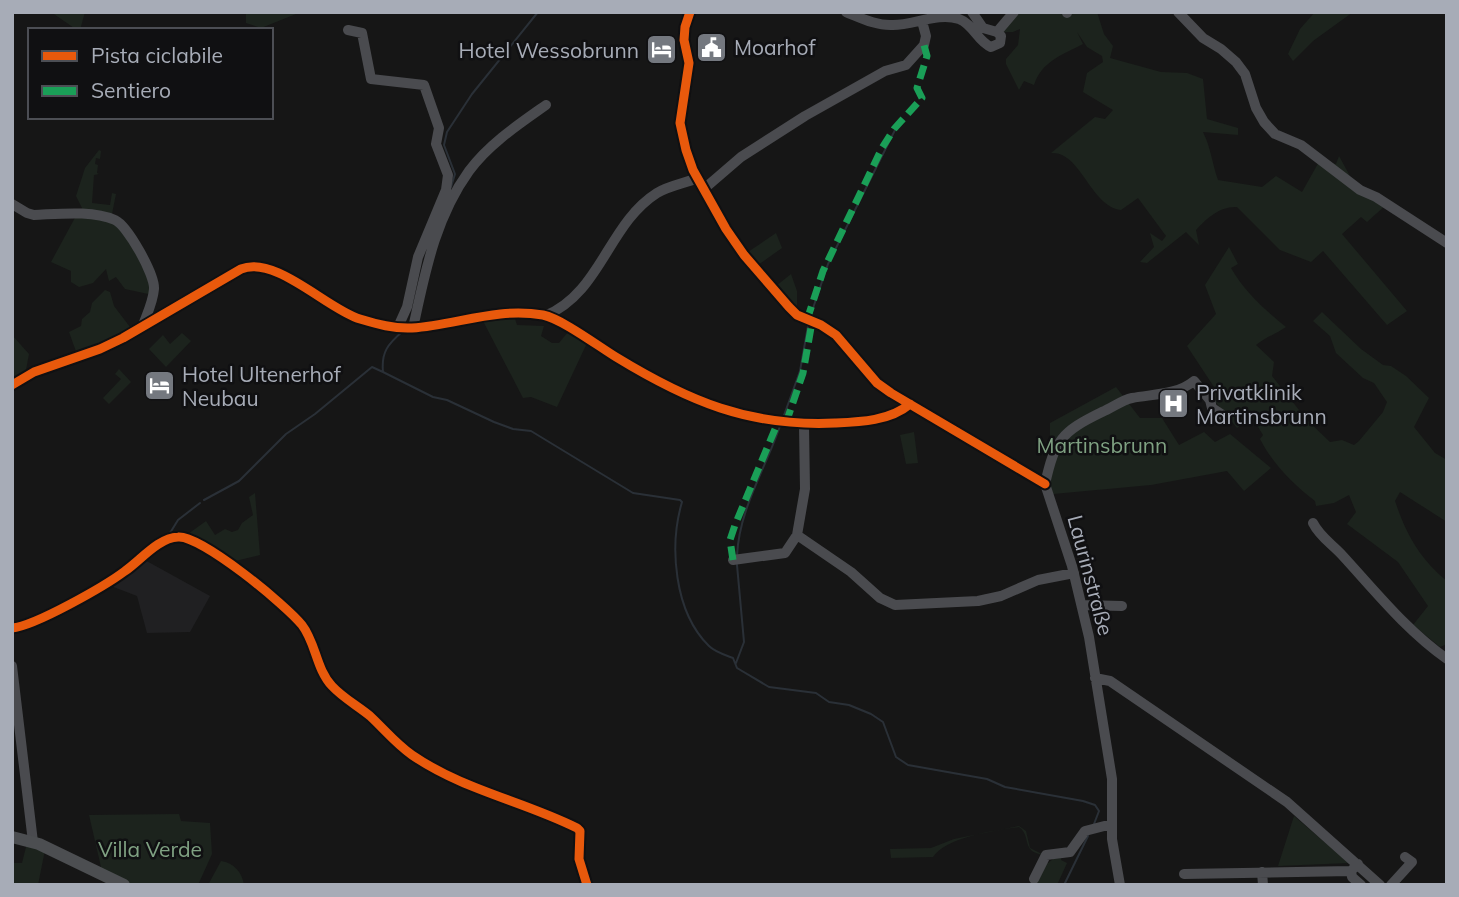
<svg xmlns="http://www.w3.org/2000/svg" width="1459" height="897" viewBox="0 0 1459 897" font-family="Mulish,sans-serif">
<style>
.built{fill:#202022}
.green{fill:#1c231d}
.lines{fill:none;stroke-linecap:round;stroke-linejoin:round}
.stream{stroke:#2a3037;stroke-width:2}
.minor{stroke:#4a4b4f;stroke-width:10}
.major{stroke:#4c4e51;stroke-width:12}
.quiet{stroke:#1a9f57;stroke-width:7;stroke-dasharray:14 7;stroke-linecap:butt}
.cycleway-casing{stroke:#101012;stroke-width:13}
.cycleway{stroke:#e8590c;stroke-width:9}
.labels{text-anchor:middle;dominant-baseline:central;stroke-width:5;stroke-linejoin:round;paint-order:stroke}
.poi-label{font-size:21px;fill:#a7acb7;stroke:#101012;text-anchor:start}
.park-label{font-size:21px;fill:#7fa182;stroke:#101012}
.street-label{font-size:21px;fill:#a7acb7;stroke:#101012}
</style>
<rect width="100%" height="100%" fill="#161616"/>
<!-- built -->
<path class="built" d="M143,559L210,596L190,632L147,633L137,596L111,586Z"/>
<!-- green -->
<path class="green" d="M51,12H85L80,30H77Z
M246,12H301L261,28L246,23Z
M1017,12H1097L1104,34L1113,46L1110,58L1161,72L1187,73L1203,79L1207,119L1238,128V135L1203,132C1211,148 1212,163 1218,180L1262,187L1276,176L1302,192L1320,160L1336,164L1339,156L1351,178L1387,204L1367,222L1361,217L1342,234L1407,311L1387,325L1323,251L1311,262L1280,250L1237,207C1220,206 1207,218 1196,230L1199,245L1186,232L1147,263L1140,262L1154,247L1150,233L1162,241L1166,236L1138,198L1121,210C1090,206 1081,151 1051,153L1095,117L1105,119L1113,110L1083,92L1087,73L1103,62L1102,56L1087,47L1077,32L1083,44C1062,55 1042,61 1034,85L1024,81L1019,90L1006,64V59L1018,45L1020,29L1013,32H1001Z
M1315,12H1353L1313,41L1293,61L1288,54L1300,29Z
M99,150L101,151L100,159L96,158L95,164L98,165L97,173L99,174L94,175L92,203L110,205L112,193L116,194L112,214L84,212L76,196L85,168Z
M77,214L113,219L136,246L153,295L125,289L116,277L109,281L106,269L93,283L79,287L71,282V271L51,262Z
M776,233L782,248L758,265L748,252Z
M1229,247L1238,264L1231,268C1244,291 1266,311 1286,327C1276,334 1266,337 1256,345L1274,362L1272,376L1307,420L1330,442L1342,440L1354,445L1359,441L1383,412L1387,402L1374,383L1363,378L1336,353L1330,336L1313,321L1322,312L1361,349L1383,365L1391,366L1406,376L1429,398L1414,427L1435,453L1447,460V522L1400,492L1395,501C1406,534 1420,559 1447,581V644L1440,647L1413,625L1428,606L1398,562L1347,524L1356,512L1349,495L1334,503L1316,506L1315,501C1293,484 1273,464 1260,439L1263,435L1252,417L1237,428L1208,393L1214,387L1187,346L1216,314L1205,285Z
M791,274L797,291V312L776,286Z
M105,290L110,292L114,306L133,331L78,357L69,332L81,326L82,319L90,312L92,303Z
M514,316L517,325L544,326L541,336L552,343H559L568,332L587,343L557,407L531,397L523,398L482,319Z
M182,333L191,341L166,367L149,349L163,335L170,344Z
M12,335L29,354L26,370L29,375L12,385Z
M119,369L131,382L109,404L103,398L121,379L115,374Z
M1116,387L1140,418H1162L1179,445L1204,432L1215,442L1230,434L1271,468L1244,491L1227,471L1151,485L1053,494L1050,487V423Z
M914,432L918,463L906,464L900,435Z
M255,493L260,555L231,562L188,534L206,521L215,535L225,529L232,532L238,530L242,523L253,515L249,497Z
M179,814L181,821L210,823L212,854L198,885H131L100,872L101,867L89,815Z
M1294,816L1349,863L1278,866Z
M1019,826L1026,831L1030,848L1044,855C1020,852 1032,836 1019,827C995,830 946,837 933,857L891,858L890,849L931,848L954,839Z
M27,843L45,850L38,885H12V863H22Z
M1061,858V860L1067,863L1057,885H1033L1044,862L1048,863L1053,859Z
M221,861C234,863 242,872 244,885H208Z"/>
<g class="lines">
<!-- stream -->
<path class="stream" d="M451,187L455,174L444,145L447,132L472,94L538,12
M810,317L828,264L895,130
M403,331C388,344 381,352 383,372L433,397L447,400L494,422L513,429L531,431L633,493L680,500L682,502C669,546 674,612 709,646C715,652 725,655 733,658L737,668L769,687L816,693L829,702L849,705L871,714L883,722L896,757L908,765L987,779L1005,787L1083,801L1095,805L1099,811L1094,824
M783,418L800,371L808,326
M204,500L239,481L286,434L315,414L372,367L383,372
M170,533L178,520L200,503
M737,556C739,509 765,470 780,426
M736,663L744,642L737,565
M1064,885L1088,836"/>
<!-- minor -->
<path class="minor" d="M690,12L685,27L684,40L689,63L680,123L686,150L693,170L726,229L744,255L789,307L797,315L821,325L836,335L877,383L891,393L1045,484
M846,12C861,18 877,26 893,25C914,25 938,12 959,19C973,24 978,42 991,47L1000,43L1001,36L997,32
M972,12L983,28L997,32
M1067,12V13
M1178,12L1203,38L1221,49L1236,62L1245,74L1256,108L1264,122L1275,134L1301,145L1360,190L1376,197L1447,243
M348,30L362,33L371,79L424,85L439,128L436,144L448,175L446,190L418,257L407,307L398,327
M997,32L1014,12
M705,188L741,157L805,116L885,71L906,65L924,45L926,36L922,21
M12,204L27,213L34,215C59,214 92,210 115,220C128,226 155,275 154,289C153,302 147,314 143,325
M545,316C601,293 608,224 657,193C668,186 685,183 698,178
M413,328C425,273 435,218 469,171C489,144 519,124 546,105
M12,385L34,372L100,349L123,338L241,269C276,255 327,309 360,319C377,324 394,329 412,328C457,325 496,307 543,315C562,319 598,346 616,357C688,401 749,427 835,423C860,422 890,421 910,404
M1045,484L1072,566L1089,637L1112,779V839L1120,885
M1045,484C1055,440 1061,432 1102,412C1112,408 1122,400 1132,398C1153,394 1177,395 1194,381L1210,400L1212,408L1227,418
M1313,523C1320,537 1332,544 1342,555C1376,592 1406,630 1447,659
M797,535L805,489L804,425
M733,560L785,553L797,535L851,572L880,598L895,605L978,601L1001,596L1038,580L1074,573
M1082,605L1122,606
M12,628C35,626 105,586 125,571C141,560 158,538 178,537C201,535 286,605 302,625C316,643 316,669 332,686C343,698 358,706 370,716C384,729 396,744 412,755C463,790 523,801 577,828L580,831L579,859L587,885
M12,666L33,842
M1095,678L1110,681L1287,802L1380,885
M1351,871L1352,877L1361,885
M1262,872L1263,885
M1184,874L1351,871L1358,864
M1034,879L1046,855L1070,852L1085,831L1112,824
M1391,885L1412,862L1405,857"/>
<!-- major -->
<path class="major" d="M12,837L39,844L124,885"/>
<!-- quiet -->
<path class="quiet" d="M807,320L823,271L882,148L894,129L922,98L917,88L927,56L924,45
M786,423L803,373L812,322
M733,560L730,540L735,525L778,422"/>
<defs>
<path id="cycleway" d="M690,12L685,27L684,40L689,63L680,123L686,150L693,170L726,229L744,255L789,307L797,315L821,325L836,335L877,383L891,393L1045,484
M12,385L34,372L100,349L123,338L241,269C276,255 327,309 360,319C377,324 394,329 412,328C457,325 496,307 543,315C562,319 598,346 616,357C688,401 749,427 835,423C860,422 890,421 910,404
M12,628C35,626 105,586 125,571C141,560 158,538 178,537C201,535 286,605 302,625C316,643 316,669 332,686C343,698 358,706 370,716C384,729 396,744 412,755C463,790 523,801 577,828L580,831L579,859L587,885"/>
</defs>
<!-- cycleway casing -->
<use href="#cycleway" class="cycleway-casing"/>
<!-- cycleway -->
<use href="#cycleway" class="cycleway"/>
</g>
<!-- icons -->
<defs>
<symbol id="civic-square" viewBox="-11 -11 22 22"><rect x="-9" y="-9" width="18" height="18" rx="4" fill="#74787f" stroke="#101012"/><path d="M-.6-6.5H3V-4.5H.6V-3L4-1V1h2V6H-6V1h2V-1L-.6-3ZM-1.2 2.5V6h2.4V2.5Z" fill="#fff"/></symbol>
<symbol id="hotel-square" viewBox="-11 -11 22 22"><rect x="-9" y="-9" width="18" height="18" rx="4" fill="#74787f" stroke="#101012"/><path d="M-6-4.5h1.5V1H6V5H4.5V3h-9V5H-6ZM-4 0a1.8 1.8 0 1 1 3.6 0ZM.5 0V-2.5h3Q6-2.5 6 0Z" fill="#fff"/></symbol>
<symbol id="hospital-square" viewBox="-11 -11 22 22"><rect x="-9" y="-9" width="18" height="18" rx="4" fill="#74787f" stroke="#101012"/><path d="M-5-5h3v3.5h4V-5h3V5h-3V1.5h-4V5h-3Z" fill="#fff"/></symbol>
</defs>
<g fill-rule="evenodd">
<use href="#civic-square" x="694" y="30" width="35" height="35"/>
<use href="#hotel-square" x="644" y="32" width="35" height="35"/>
<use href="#hotel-square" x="142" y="368" width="35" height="35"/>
<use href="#hospital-square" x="1156" y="386" width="35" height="35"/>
</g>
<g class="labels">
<!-- poi labels -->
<g class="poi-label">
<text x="734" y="47">Moarhof</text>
<text x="639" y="50" text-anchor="end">Hotel Wessobrunn</text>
<text x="182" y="374">Hotel Ultenerhof<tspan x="182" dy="24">Neubau</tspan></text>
<text x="1196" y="392">Privatklinik<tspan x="1196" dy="24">Martinsbrunn</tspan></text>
</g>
<!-- park labels -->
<g class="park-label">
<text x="1102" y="445">Martinsbrunn</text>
<text x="150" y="849">Villa Verde</text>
</g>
<!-- street labels -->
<g class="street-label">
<text transform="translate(1091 575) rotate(75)">Laurinstraße</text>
</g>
</g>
<!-- border -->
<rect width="1459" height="897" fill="none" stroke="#a7acb7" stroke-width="28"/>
<!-- legend -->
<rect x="28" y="28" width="245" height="91" fill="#101012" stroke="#4c4e54" stroke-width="2"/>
<rect x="42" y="51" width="35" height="10" fill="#e8590c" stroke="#4c4e54" stroke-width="2"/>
<text x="91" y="63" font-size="21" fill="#a7acb7">Pista ciclabile</text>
<rect x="42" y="86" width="35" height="10" fill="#1a9f57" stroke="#4c4e54" stroke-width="2"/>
<text x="91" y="98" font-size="21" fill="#a7acb7">Sentiero</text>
</svg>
